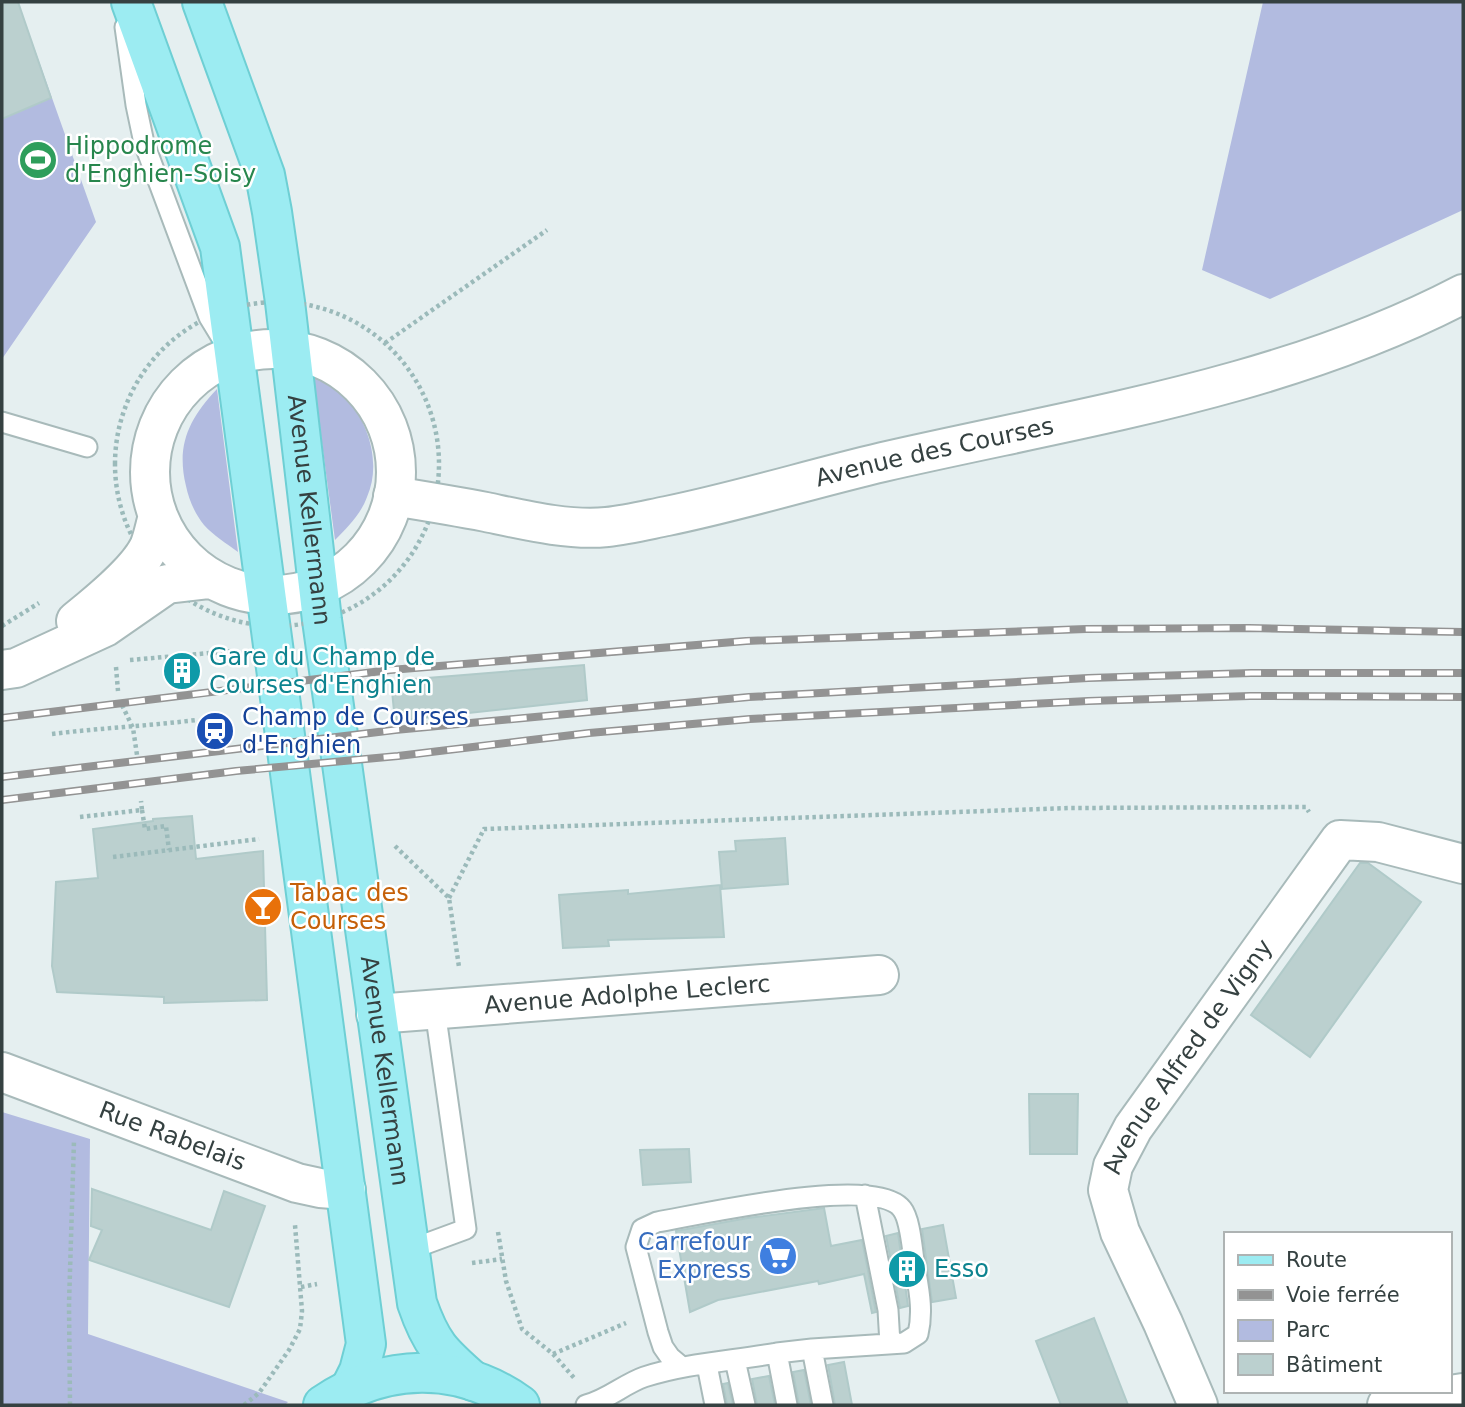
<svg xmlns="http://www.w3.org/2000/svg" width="1465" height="1407" viewBox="0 0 1465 1407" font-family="'DejaVu Sans',sans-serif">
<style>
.green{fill:#b2bbe0}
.building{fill:#bbd0cf;stroke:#b0cac9;stroke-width:2}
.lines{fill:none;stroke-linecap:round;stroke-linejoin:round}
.service-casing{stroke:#a8baba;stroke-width:23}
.minor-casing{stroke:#a8baba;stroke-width:42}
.tertiary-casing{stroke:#a8baba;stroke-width:42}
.primary-casing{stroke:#6ecfd4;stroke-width:42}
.path{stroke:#9bbaba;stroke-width:4.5;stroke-dasharray:3.5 3.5;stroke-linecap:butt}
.service{stroke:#fff;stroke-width:19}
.minor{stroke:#fff;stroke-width:38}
.tertiary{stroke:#fff;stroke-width:38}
.primary{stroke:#9cecf2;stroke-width:38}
.rail-casing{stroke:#939393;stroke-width:8}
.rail{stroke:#fff;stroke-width:5;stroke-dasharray:16;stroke-linecap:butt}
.labels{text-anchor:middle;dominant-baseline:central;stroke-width:5;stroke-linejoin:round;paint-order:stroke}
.leisure-label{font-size:24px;fill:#27864d;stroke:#fff;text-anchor:start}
.street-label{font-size:24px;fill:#354141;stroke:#fff}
.culture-label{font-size:24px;fill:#0d838f;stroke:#fff;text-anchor:start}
.transit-label{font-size:24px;fill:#164399;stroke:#fff;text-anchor:start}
.food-label{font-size:24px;fill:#c56008;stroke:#fff;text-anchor:start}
.shop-label{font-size:24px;fill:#366cbe;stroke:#fff;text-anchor:end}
</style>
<rect width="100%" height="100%" fill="#e5eff0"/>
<!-- green -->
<path class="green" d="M2,2H18L96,222L2,359Z
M1263,2H1463V210L1270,299L1202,270Z
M313,376C325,383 339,389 348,400C370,426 381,465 367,497C361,514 347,528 335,540Z
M217,389L238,552C226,543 214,536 204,525C195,514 189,500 186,486C176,445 189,419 217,389Z
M2,1112L90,1139L88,1334L288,1402L285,1405H2Z"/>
<!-- building -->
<path class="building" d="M2,2H18L51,98L2,119Z
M584,665L587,700L395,721L391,681Z
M192,816L196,859L263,851L267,1000L164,1003V997L57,992L52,966L56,882L98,878L93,829L153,821V819Z
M785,838L788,884L722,889L719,852L736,851L735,841Z
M1360,863H1368L1421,902L1310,1057L1251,1015Z
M720,885L724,937L608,940L609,946L563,948L559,895L628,890V894Z
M1029,1094H1078L1077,1154H1030Z
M689,1149L691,1182L643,1185L640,1150Z
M92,1189L211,1230L224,1191L265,1206L229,1307L89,1260L102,1230L91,1226Z
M824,1208L831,1246L862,1240L876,1312L872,1313L864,1274L819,1284L818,1281L718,1300L690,1312L676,1231L748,1218Z
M943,1225L956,1298L932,1302L922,1229Z
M898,1233L908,1306L900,1308L886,1236Z
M1094,1318L1128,1405H1061L1036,1341Z
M844,1362L852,1405H835L828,1365Z
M804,1370L811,1405H799L793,1372Z
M769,1376L775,1405H757L752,1379Z
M728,1383L733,1405H727L723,1384Z"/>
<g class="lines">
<defs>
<path id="service" d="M125,27L136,105L144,143L209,317L223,340
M2,422L87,447
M865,1195L888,1310L890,1344
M409,1250L466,1229L435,1010
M777,1353L812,1349L823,1405
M735,1360L745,1405
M707,1365L715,1405
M682,1367L670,1357L663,1347L658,1332L636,1247L642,1229L657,1222C699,1215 876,1174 902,1209C910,1219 912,1247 914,1260C918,1286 924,1309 918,1334L904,1343L812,1349
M586,1405C607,1400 624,1384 644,1377C687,1363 733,1361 777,1353L787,1405"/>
<g id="minor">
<path id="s1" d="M393,496C424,501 455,506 486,512C524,520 569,531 607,527C627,525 647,520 667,516C740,501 811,479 883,462C1079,417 1283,388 1463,294"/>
<path id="s2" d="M376,1014L879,975"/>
<path id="s3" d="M2,1072L297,1183L320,1188L346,1190"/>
<path id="s4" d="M1198,1405L1163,1323L1120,1232L1108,1190L1113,1166L1133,1128L1340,840L1378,842L1463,864"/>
<path d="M1387,1405L1463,1393"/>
</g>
<path id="tertiary" d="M150 472a123 123 0 1 1 246 0a123 123 0 1 1-246 0Z
M76,621C97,604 137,572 149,547C153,538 155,526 158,516
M2,670L16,668L105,627L167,584L210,579"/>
<g id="primary">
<path d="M131,2L220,247L366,1344L359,1371L350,1389"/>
<path id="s5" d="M202,2L265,175L272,212L285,302L322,620L417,1303C431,1344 441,1353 473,1381"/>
<path d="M323,1405C384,1363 459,1361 520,1405"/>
</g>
</defs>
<!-- service casing -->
<use href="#service" class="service-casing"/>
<!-- minor casing -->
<use href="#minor" class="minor-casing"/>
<!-- tertiary casing -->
<use href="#tertiary" class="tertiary-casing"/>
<!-- primary casing -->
<use href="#primary" class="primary-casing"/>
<!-- path -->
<path class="path" d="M115 464a162 162 0 1 1 324 0a162 162 0 1 1-324 0Z
M385,343L547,230
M2,626L39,603
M130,660L233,651
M116,667L118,691
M122,705L133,728L137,755
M52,734C100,728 148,726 196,720
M142,810L145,829L166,826L169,850
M80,817L142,810L141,801
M395,846L449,898L459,967
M113,857L259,839
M449,898L484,829L1070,808L1306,807L1309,812
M498,1232L506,1281L522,1329L553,1354L575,1379
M472,1263L502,1259
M301,1287L317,1284
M553,1354L626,1323
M70,1405L69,1304L74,1140
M244,1405L259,1393L289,1350L300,1329L302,1311L295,1225"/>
<!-- service -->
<use href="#service" class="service"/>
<!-- minor -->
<use href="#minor" class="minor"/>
<!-- tertiary -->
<use href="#tertiary" class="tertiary"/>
<!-- primary -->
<use href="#primary" class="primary"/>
<defs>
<path id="rail" d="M2,718L390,670L746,641L1086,629L1249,628L1463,632
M2,777L395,730L749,697L1088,678L1251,673H1463
M2,800L236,771L398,756L589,733L750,719L1088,701L1250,696L1463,697"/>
</defs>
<!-- rail casing -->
<use href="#rail" class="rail-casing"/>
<!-- rail -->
<use href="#rail" class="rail"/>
</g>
<!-- icons -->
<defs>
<symbol id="stadium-disc" viewBox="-11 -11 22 22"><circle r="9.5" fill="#2e9e5b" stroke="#fff"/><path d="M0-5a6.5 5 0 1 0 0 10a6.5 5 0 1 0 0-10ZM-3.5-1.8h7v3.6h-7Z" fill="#fff"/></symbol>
<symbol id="building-disc" viewBox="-11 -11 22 22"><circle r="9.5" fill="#0f9aa8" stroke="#fff"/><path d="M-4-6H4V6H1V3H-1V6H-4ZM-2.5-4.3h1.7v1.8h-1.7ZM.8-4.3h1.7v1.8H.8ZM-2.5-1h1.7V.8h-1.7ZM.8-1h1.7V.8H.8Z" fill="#fff"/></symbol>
<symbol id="station-disc" viewBox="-11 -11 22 22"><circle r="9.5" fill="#1a4fb4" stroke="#fff"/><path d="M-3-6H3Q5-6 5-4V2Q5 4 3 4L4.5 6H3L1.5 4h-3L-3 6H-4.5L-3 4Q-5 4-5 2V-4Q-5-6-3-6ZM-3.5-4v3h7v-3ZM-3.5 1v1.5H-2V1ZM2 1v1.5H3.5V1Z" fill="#fff"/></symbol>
<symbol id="bar-disc" viewBox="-11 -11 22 22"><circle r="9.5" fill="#e8710a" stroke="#fff"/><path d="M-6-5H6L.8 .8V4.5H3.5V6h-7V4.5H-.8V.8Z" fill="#fff"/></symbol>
<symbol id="supermarket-disc" viewBox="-11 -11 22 22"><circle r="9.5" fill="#3f7fe0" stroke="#fff"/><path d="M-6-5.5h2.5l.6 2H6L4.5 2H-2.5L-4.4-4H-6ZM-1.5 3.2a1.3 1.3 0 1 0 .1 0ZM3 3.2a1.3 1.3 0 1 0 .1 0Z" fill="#fff"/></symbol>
</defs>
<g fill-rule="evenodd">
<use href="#stadium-disc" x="16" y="138" width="44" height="44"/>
<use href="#building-disc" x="160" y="649" width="44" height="44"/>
<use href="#station-disc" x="193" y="709" width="44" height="44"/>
<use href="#bar-disc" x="241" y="885" width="44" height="44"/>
<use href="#supermarket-disc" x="756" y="1234" width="44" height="44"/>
<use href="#building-disc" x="885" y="1247" width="44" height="44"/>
</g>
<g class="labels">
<!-- leisure labels -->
<g class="leisure-label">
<text x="65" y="146">Hippodrome<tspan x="65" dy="28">d'Enghien-Soisy</tspan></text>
</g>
<!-- street labels -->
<g class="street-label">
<text stroke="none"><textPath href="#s1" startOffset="553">Avenue des Courses</textPath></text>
<text stroke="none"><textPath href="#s5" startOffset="522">Avenue Kellermann</textPath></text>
<text stroke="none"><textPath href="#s2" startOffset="252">Avenue Adolphe Leclerc</textPath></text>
<text stroke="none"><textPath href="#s4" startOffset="390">Avenue Alfred de Vigny</textPath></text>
<text stroke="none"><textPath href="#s5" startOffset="1088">Avenue Kellermann</textPath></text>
<text stroke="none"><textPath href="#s3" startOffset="182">Rue Rabelais</textPath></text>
</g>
<!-- culture labels -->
<g class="culture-label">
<text x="209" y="657">Gare du Champ de<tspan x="209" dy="28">Courses d'Enghien</tspan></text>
<text x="934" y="1269">Esso</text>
</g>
<!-- transit labels -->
<g class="transit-label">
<text x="242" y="717">Champ de Courses<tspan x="242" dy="28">d'Enghien</tspan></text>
</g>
<!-- food labels -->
<g class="food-label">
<text x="290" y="893">Tabac des<tspan x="290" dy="28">Courses</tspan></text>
</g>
<!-- shop labels -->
<g class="shop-label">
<text x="751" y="1242">Carrefour<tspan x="751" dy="28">Express</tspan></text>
</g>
</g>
<!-- border -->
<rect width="1465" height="1407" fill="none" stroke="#354141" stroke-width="7"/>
<!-- legend -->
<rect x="1224" y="1232" width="228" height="161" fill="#ffffff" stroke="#aeb3b3" stroke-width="2"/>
<rect x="1238" y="1255" width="35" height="10" fill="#9cecf2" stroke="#aeb3b3" stroke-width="2"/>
<text x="1286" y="1267" font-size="21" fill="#354141">Route</text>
<rect x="1238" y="1290" width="35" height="10" fill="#939393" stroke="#aeb3b3" stroke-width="2"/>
<text x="1286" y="1302" font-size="21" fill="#354141">Voie ferrée</text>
<rect x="1238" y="1320" width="35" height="21" fill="#b2bbe0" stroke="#aeb3b3" stroke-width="2"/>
<text x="1286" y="1337" font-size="21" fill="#354141">Parc</text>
<rect x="1238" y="1354" width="35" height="21" fill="#bbd0cf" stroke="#aeb3b3" stroke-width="2"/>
<text x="1286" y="1372" font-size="21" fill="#354141">Bâtiment</text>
</svg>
